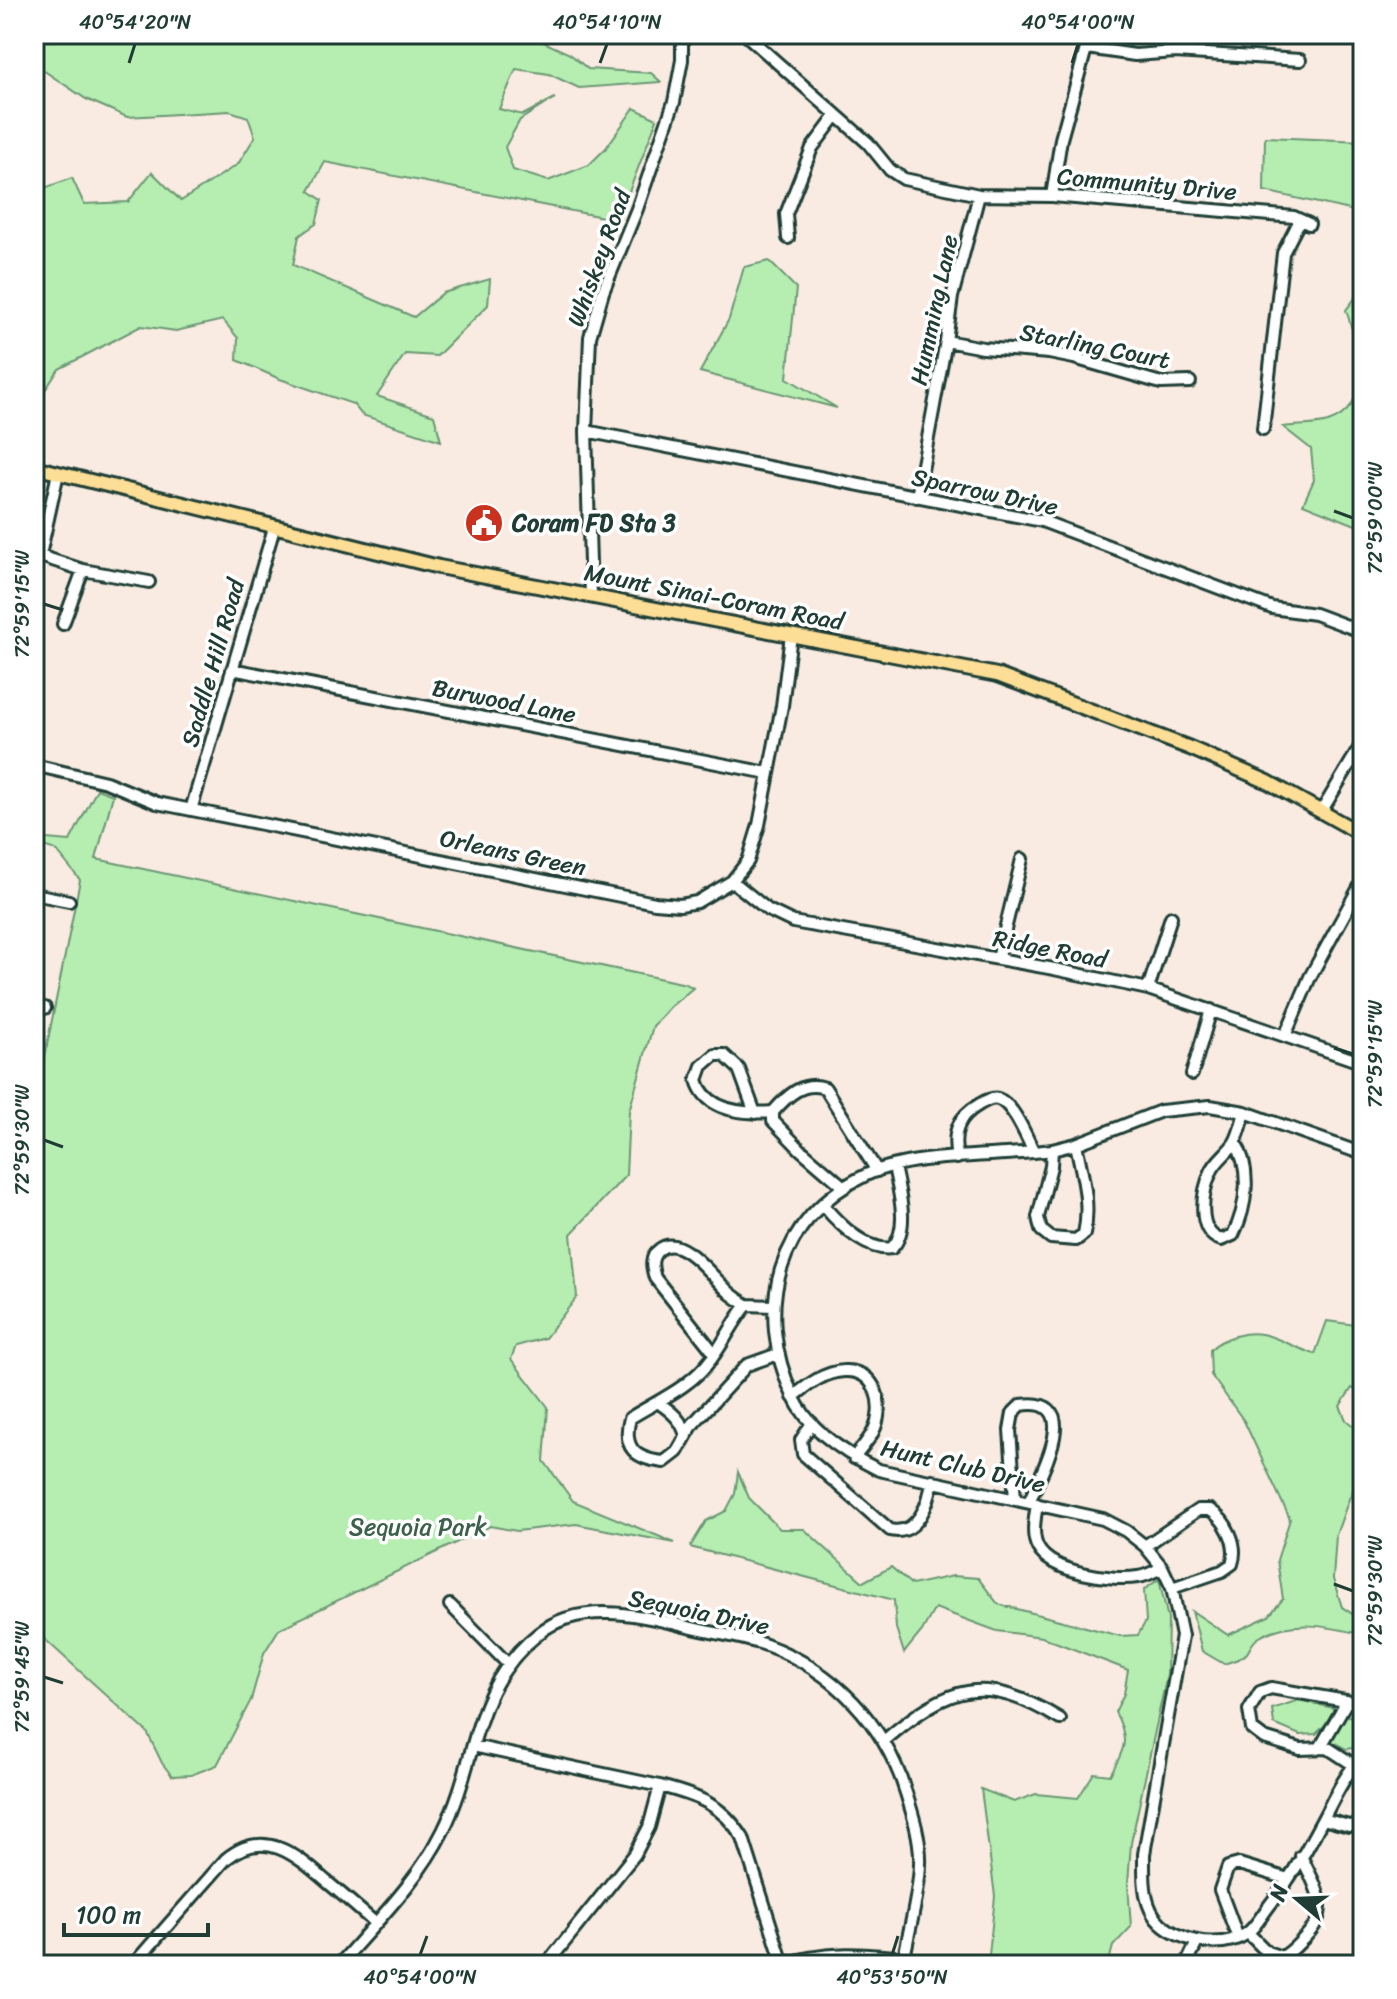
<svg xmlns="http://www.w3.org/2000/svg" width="1397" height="1999" viewBox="0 0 1397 1999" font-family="Sriracha,sans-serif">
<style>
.green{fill:#b6eeb2;stroke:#6a9673;stroke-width:2}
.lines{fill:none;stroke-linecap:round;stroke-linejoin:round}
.minor-casing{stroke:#1f3d34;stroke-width:16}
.major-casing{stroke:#1f3d34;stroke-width:18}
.minor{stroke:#fff;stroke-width:10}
.major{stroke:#fcde96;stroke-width:12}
.ticks{fill:none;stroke:#1f3d34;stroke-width:3}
.labels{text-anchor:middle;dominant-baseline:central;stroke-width:7;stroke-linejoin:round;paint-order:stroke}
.street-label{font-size:24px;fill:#1f3d34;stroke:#fff}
.poi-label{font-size:24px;font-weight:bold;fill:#1f3d34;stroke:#fff;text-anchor:start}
.park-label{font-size:24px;fill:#3d604d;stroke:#fff}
.neatline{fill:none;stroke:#1f3d34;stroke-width:3}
.ticks-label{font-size:20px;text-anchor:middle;fill:#1f3d34}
</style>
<rect width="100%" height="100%" fill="#f9ebe1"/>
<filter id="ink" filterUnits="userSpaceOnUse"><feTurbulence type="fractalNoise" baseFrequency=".0125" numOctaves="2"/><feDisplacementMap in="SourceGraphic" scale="16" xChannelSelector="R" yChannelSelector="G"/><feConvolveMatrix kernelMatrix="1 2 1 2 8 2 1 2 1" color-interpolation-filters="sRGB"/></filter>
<g filter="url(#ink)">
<!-- green -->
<path class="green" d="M58,34H526L570,54L588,69L651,73L661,82L579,88L549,74L516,69L499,109L523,115L555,98L520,120L505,147L513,170L548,181L589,165L606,148L634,108L657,119L618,220L325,162L309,191L322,200L316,224L299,236L293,265L414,317L443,293L490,279L488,305L437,356L405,354L377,396L434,415L441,441L362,415L353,404L280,379L237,360L238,338L223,320L176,331L141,326L59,369L34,407V261L38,260L37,222L34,221V186L42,189L72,178L84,204L128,202L152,172L181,201L238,164L255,137L248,117L230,111L127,117L86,99L34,64V39L52,41Z
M1265,137L1363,141V213L1264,191Z
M769,261L796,288L787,378L837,408L700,372L729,319L744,267Z
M1363,288V528L1303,504L1314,480L1311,449L1283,427C1297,425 1315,426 1328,422C1376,405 1358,346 1346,310Z
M97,789L113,795L96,859L686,984L693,988L670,1007L653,1026L629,1111L626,1175L571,1234L577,1297L545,1338L516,1346L511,1359L548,1407L544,1461L573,1501L675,1543L576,1524L517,1531L490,1526L279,1629L264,1653L251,1700L217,1765L191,1775L172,1776L162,1763L147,1732L38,1633L34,1634V1110L80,880L56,850L34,843V838L70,841Z
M1327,1321L1363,1326V1393L1352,1388L1340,1406L1346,1420L1359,1431L1363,1446V1470L1349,1499L1336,1535L1333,1579L1342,1607L1363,1621V1635C1329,1626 1290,1618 1258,1638C1252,1642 1251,1647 1247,1653C1242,1659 1232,1661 1224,1664L1202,1651L1192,1611L1228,1635L1269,1616L1283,1599L1277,1560L1290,1519L1244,1421L1211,1375L1210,1350C1222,1337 1249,1330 1266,1335C1283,1340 1298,1349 1315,1354Z
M738,1472L749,1498L780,1529H804L863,1582L891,1567L912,1585L953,1576L978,1578L998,1604L1120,1636L1138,1635L1146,1621L1144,1590L1159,1579L1168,1619L1167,1675L1131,1843L1128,1884L1131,1927L1113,1946L1108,1965H988L995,1896L981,1789L1014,1802L1036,1794L1078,1798L1094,1773L1110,1775C1125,1748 1130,1740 1115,1712L1124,1694L1128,1670L1042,1637L997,1631L935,1608L922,1631L904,1653L896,1628L894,1600L690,1547L706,1521L726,1511L735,1494Z
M1299,1700L1333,1708L1334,1713L1363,1719V1743L1359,1747L1346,1749L1329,1740L1327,1723L1316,1734L1300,1735L1274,1724L1272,1709Z"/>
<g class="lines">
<defs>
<path id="minor" d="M745,34L868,143L890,170L904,179L979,195L1052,196L1294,217L1309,224
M1087,48L1135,55L1175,52L1300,60
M1052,196L1061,139L1090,34
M788,238L786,214L812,148L836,116
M946,341L983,348L1049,353L1074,358L1161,383L1190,382
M1263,429L1283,253L1300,220
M586,431L1042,521L1272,608L1315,614L1363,632
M917,497L946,341L952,297L979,195
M34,554L83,570L149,582
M40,555L58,473
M591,596L586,431L590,337L603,292L637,209L674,102L682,60V34
M63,624L83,570
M232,669L768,773
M34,765L106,782L157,803L655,903L680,905L697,902L732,881L748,861L759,825L782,706L791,635
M191,810L274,528
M1321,812L1363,742
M732,881L768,910L793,922L1054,969L1148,989L1363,1063
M34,894L69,901
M998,959L1022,859
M1148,989L1171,917
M34,1006L45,1008
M1285,1036L1310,977L1363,880
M1192,1074L1211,1010
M755,1113L739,1069L724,1055H715L702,1066L697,1080C706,1112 746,1114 773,1112
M1235,1142C1252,1169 1247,1207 1233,1235L1221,1240C1196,1232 1202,1192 1211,1172C1216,1160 1228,1153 1235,1142C1240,1133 1242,1122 1245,1112
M1052,1150L1051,1166L1038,1217L1041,1230L1051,1238L1076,1240L1084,1234C1091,1204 1082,1174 1076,1144
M1363,1154L1245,1112L1210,1106L1161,1111L1076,1144L1052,1150C997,1158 915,1152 866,1175C777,1217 753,1310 793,1396C809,1431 846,1454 879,1470L1103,1519L1126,1531L1145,1546L1162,1567L1172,1588L1182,1636L1144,1854C1144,1889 1142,1921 1181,1936C1199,1944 1228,1946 1246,1934C1255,1928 1262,1915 1269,1906C1288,1882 1304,1855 1318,1828C1332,1803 1343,1776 1363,1755
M957,1158C952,1133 957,1117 980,1104C985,1101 992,1097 998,1099C1014,1104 1027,1139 1034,1152
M844,1187L801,1150L773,1121V1112C787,1096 803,1080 825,1088L877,1171
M823,1205C838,1223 866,1252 892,1248C911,1228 898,1189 894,1166
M747,1305C733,1322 725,1341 712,1358C691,1387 659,1400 630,1418C622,1448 635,1459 664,1462L677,1452L693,1424L747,1365L778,1354
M747,1305L773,1306
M715,1354L655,1278C652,1268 649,1257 660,1249C682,1232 716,1282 731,1294C736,1298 742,1302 747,1305
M793,1397C808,1385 824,1372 844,1371C877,1369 886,1407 873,1432C868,1441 860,1450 854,1458
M659,1403C672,1412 682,1420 686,1436
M812,1423L801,1440L803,1454L890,1530C918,1537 930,1501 932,1480
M1015,1499L1010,1430L1013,1413L1021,1405C1086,1395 1040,1475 1029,1502
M1037,1504C1035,1518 1031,1535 1038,1548C1052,1573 1113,1581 1138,1577C1147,1576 1154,1572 1162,1567
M1145,1546L1198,1510H1210C1226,1520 1239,1544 1232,1564L1222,1571L1172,1588
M450,1605L508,1664
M885,1740C950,1684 985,1674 1060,1719
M473,1746L660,1786C698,1796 722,1804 743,1838L783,1964
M1321,1746L1347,1701
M1354,1765L1328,1748L1300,1749L1264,1738L1252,1729L1249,1710L1260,1692L1271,1688L1363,1704
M1323,1819L1349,1826L1363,1824
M1248,1933L1267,1952L1282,1957C1292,1952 1298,1944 1306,1936C1333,1909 1315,1886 1301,1856
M1238,1938L1220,1890L1228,1867L1239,1864L1288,1879
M133,1965L226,1859C265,1827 296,1855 326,1881C343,1895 359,1909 375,1923
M339,1965C375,1923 418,1881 443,1831C479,1759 470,1689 538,1634C578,1601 638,1614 684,1626C710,1633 740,1636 766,1645C834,1670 885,1724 906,1793C913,1815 921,1840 920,1864C919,1898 908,1931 903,1965
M546,1965L635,1854L649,1827L660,1786
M779,1965C828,1951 855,1953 904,1958
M1186,1965L1197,1942"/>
<path id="major" d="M34,467L439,567L997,675L1190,748L1268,782L1363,835"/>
</defs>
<!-- minor casing -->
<use href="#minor" class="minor-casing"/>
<!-- major casing -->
<use href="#major" class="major-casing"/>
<!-- minor -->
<use href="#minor" class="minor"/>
<!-- major -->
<use href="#major" class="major"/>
</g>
</g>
<!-- ticks -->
<path class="ticks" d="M129,63L135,44M600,63L607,44M1072,63L1078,44M1334,511L1353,518M44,604L63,610M1334,1048L1353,1054M44,1140L63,1147M1334,1584L1353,1591M44,1677L63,1683M420,1955L427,1936M892,1955L898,1936"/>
<!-- icons -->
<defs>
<symbol id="civic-disc" viewBox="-11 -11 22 22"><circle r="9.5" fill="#c8321e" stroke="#fff"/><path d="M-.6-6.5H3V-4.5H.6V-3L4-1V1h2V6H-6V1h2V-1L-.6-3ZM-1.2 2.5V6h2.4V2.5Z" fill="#fff"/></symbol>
</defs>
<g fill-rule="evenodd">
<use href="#civic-disc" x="462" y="501" width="44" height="44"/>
</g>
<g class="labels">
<!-- street labels -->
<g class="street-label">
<text transform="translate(1147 184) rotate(5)">Community Drive</text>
<text transform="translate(599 258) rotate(-70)">Whiskey Road</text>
<text transform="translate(934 310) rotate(-78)">Humming Lane</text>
<text transform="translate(1095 346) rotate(11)">Starling Court</text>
<text transform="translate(985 492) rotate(12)">Sparrow Drive</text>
<text transform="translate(714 597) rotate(11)">Mount Sinai-Coram Road</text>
<text transform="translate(213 663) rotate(-74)">Saddle Hill Road</text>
<text transform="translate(504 701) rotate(11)">Burwood Lane</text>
<text transform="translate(513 853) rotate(12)">Orleans Green</text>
<text transform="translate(1050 949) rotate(11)">Ridge Road</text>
<text transform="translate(963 1466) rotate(13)">Hunt Club Drive</text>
<text transform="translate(699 1612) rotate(12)">Sequoia Drive</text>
</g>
<!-- poi labels -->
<g class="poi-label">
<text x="512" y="523">Coram FD Sta 3</text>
</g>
<!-- park labels -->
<g class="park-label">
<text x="418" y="1527">Sequoia Park</text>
</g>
</g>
<!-- margin -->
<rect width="1397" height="1999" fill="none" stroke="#fff" stroke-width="88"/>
<!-- north arrow -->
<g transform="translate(1297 1899) rotate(289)" stroke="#ffffff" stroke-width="6" paint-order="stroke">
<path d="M0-6L14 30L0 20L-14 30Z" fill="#1f3d34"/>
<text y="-12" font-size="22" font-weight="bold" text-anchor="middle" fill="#1f3d34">N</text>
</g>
<!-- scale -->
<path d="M64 1923v12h144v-12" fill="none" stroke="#1f3d34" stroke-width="4"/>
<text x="76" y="1923" font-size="24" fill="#1f3d34" stroke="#ffffff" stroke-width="6" paint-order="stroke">100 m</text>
<rect x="44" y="44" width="1309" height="1911" class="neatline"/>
<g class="ticks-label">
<text x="135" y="29">40°54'20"N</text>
<text x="607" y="29">40°54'10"N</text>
<text x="1078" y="29">40°54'00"N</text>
<text transform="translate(1375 518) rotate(-90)" y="7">72°59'00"W</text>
<text transform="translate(22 604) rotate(-90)" y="7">72°59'15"W</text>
<text transform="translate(1375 1054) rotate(-90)" y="7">72°59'15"W</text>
<text transform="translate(22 1140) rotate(-90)" y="7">72°59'30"W</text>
<text transform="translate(1375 1591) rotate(-90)" y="7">72°59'30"W</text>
<text transform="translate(22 1677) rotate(-90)" y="7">72°59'45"W</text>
<text x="420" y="1984">40°54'00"N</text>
<text x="892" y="1984">40°53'50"N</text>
</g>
</svg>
